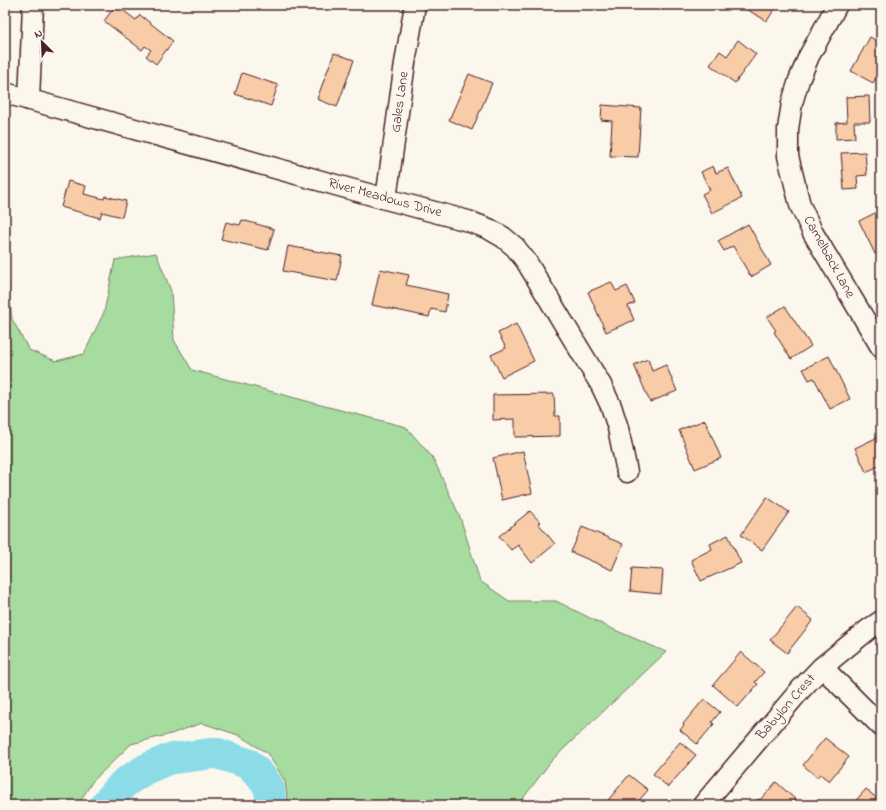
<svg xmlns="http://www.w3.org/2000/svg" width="886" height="810" viewBox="0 0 886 810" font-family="'Indie Flower',sans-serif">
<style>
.green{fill:#a6dca0;stroke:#787e66}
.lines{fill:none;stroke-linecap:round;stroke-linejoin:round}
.river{stroke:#8cdce8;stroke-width:31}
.building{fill:#f8cca7;stroke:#4a1f2b}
.street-casing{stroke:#4a1f2b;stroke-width:23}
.street{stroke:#fbf7ec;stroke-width:20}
.labels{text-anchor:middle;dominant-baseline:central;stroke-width:4;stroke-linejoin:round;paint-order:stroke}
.street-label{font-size:14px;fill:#4a1f2b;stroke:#fbf7ec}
</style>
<rect width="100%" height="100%" fill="#fbf7ec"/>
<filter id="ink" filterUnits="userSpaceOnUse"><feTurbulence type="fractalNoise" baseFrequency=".025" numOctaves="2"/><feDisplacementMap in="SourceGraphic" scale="8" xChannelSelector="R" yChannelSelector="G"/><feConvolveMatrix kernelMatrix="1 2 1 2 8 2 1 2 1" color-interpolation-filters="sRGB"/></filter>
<g filter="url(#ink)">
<!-- green -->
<path class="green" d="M156,253L171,291L174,340L192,370L321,405L406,427L433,458L460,517L480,581L509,601H556L608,627L666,652L552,760L518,805H288L285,781L267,753L238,735L202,723L171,734L131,744L92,782L78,805H5V259L12,319L29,350L56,361L84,354L104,312L115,260Z"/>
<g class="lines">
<!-- river -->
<path class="river" d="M105,805L124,783L146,769L169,759L216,753L249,764L260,775L269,787L271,805"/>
</g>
<!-- building -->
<path class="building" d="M116,5L136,20L140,15L173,41L156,64L146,56L151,50L145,46L142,50L104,21Z
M745,5H777L767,21L744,8Z
M870,37L881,43V69L873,83L851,71Z
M738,40L756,54L735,83L710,65L720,51L727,56Z
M334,53L354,60L337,107L317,99Z
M242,73L278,85L271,106L235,94Z
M469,74L492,83L472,130L449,120Z
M869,96L870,122H854L855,138L836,139V123L847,122L846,97Z
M602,105L641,108L638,157L610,156L612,121L601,120Z
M865,152L867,175L857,176L858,189L844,190L841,153Z
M713,166L716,173L728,168L742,198L712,213L702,194L710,190L701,172Z
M68,181L86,186L84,194L104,199L105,196L126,201L122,217L102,212L100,218L61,207Z
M881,210V251L875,254L859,221Z
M242,220L274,229L268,250L221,239L226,222L240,225Z
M748,224L771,265L751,277L733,246L724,251L718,241Z
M288,246L342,256L337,281L283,271Z
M380,269L409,275L406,285L448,294L445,312L431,309L429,317L372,305Z
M611,282L616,291L627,286L635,303L628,306L634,320L606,332L588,292Z
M785,306L811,346L791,359L774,332L776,331L767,317Z
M516,324L534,361L502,377L491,355L506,348L498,333Z
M829,356L850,399L830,409L814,378L809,380L803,369Z
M648,359L652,371L666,365L677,391L650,402L634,365Z
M554,394L555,416H560V436L515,437V419L493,420V395Z
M705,420L721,458L695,469L679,430Z
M880,436L881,438V465L866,472L855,448Z
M523,451L532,493L502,500L493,458Z
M767,497L789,512L762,550L741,535Z
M530,511L540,522L538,523L555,544L532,563L518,545L511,550L499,536Z
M582,527L623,544L612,570L571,552Z
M728,535L741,563L701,581L691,560L712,549L710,544Z
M632,568L663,570L661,594L630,591Z
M797,607L813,620L787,653L770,640Z
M741,652L764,672L755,682L758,684L738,707L713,685Z
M704,699L720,712L712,722L714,724L697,744L680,730L684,725L683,724Z
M825,738L849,757L829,781L820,774L817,777L803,765Z
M680,742L696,755L668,787L653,774Z
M629,775L648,790L635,805H604Z
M776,782L796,800L792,805H752L758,799L760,800Z
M866,789L881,802V805H852Z"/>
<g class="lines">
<defs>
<path id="street" d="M837,5L809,56L799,80L792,103L788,129V156L800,205L813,233L881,347
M5,93L386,199L468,221L489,229L503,237L515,247L526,261L601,385L611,406L618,428L627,472
M29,100L33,5
M386,199L405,63L415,5
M822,667L881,726
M703,805L801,689L822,667L869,629L881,621"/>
</defs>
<!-- street casing -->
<use href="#street" class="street-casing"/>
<!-- street -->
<use href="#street" class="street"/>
</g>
</g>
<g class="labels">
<!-- street labels -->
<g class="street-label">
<text transform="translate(400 102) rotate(-82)">Gales Lane</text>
<text transform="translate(385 198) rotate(15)">River Meadows Drive</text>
<text transform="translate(829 257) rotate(61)">Camelback Lane</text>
<text transform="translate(786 707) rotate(-49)">Babylon Crest</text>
</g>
</g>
<!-- margin -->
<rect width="886" height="810" fill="none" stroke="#fbf7ec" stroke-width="20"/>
<rect x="10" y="10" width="866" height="790" fill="none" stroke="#4a1f2b" stroke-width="1.5" filter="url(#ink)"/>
<!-- north arrow -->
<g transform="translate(42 42) rotate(336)" stroke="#fbf7ec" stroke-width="3" paint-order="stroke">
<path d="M0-3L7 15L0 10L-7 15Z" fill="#4a1f2b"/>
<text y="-6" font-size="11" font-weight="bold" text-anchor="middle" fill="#4a1f2b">N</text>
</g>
</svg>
